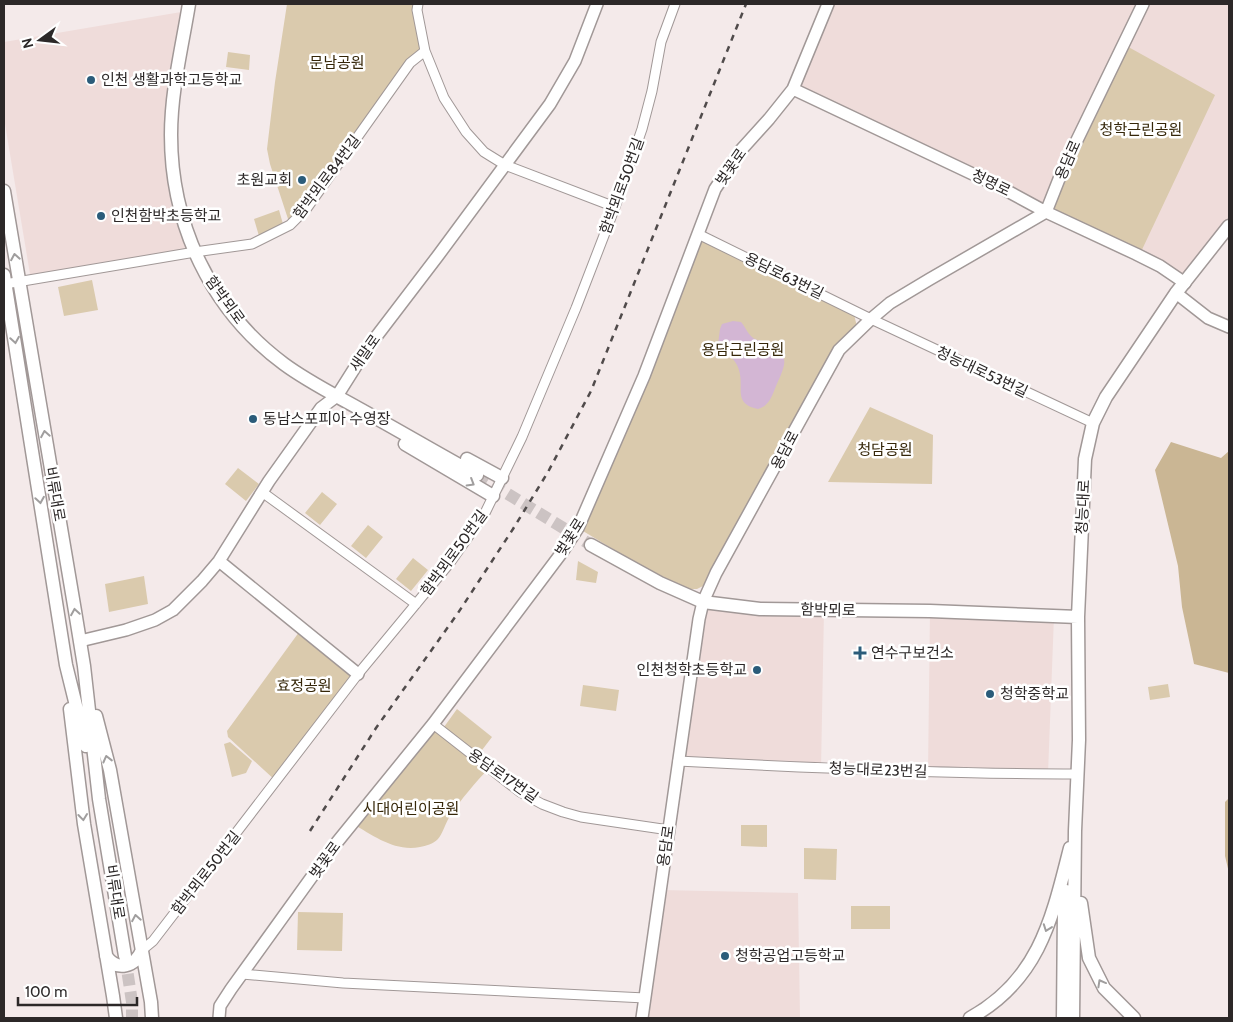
<svg xmlns="http://www.w3.org/2000/svg" width="1233" height="1022" viewBox="0 0 1233 1022" font-family="Cabin,'Noto Sans KR',sans-serif">
<style>
.built{fill:#efdcda}
.green{fill:#dacaad}
.forest{fill:#cab694}
.water{fill:#d3b6d4}
.lines{fill:none;stroke-linecap:round;stroke-linejoin:round}
.secondary-tunnel{stroke:#ccc3c3;stroke-width:12;stroke-dasharray:12 6;stroke-linecap:butt}
.minor-casing{stroke:#a19897;stroke-width:11}
.tertiary-casing{stroke:#a19897;stroke-width:14}
.secondary-casing{stroke:#a19897;stroke-width:15}
.minor{stroke:#fff;stroke-width:9}
.tertiary{stroke:#fff;stroke-width:11}
.secondary{stroke:#fff;stroke-width:12}
.rail{stroke:#504b4b;stroke-width:2.5;stroke-dasharray:6 6;stroke-linecap:butt}
.oneway{stroke:#a09e9e}
.poi-dot{fill:#2b5c7a;stroke:#fff;stroke-width:2}
.labels{text-anchor:middle;dominant-baseline:central;stroke-width:5;stroke-linejoin:round;paint-order:stroke}
.park-label{font-size:15px;fill:#352608;stroke:#fff}
.poi-label{font-size:15px;fill:#2c2828;stroke:#fff;text-anchor:start}
.street-label{font-size:15px;fill:#2c2828;stroke:#fff}
</style>
<rect width="100%" height="100%" fill="#f4eaea"/>
<!-- built -->
<path class="built" d="M828,4H1229V231L1185,283L793,89Z
M187,11L171,134L195,252L31,280L4,118V42Z
M703,602L824,610L821,769L678,761Z
M930,611L1054,616L1048,774L928,772Z
M661,890L798,893L800,1018H642Z"/>
<!-- green -->
<path class="green" d="M287,4H418L425,51L410,63L290,225L270,164L267,149L275,82Z
M1123,44L1215,95L1139,256L1046,212Z
M228,52L250,55L249,70L226,67Z
M279,210L283,224L259,236L254,219Z
M698,234L853,310L858,331L841,347L705,585L697,589H684L661,578L578,528Z
M92,280L98,310L64,316L58,287Z
M870,407L933,435L932,484L828,482Z
M238,468L259,484L246,501L225,484Z
M322,492L337,504L320,525L305,513Z
M368,525L383,537L366,558L351,546Z
M413,558L428,570L411,591L396,579Z
M578,561L598,572L596,583L576,580Z
M144,576L148,604L109,612L105,584Z
M302,628L358,674L276,781L228,737L227,731Z
M1168,684L1170,697L1150,700L1148,687Z
M583,685L619,690L616,711L580,706Z
M457,709L492,737L479,754L444,727Z
M433,724L489,768C475,783 462,798 450,816C446,822 442,835 438,839C433,844 426,846 420,847C395,852 374,836 353,824Z
M230,742L252,761L246,773L232,777L224,744Z
M741,825H767V847L741,846Z
M804,848L837,849L836,880L804,879Z
M851,906H890V929H851Z
M298,912L343,913L342,951L297,950Z"/>
<!-- forest -->
<path class="forest" d="M1171,442L1221,458L1229,451V673L1194,664L1182,607L1178,566L1155,470Z
M1229,798V873L1225,856V802Z"/>
<!-- water -->
<path class="water" d="M733,321L741,322C745,326 747,333 752,337C755,340 759,340 763,342C791,353 787,362 776,386C772,396 769,406 758,409C730,403 747,385 737,365C732,356 724,350 718,344L720,329L722,324Z"/>
<g class="lines">
<!-- secondary-tunnel -->
<path class="secondary-tunnel" d="M477,475L591,545
M125,956L132,1002V1018"/>
<defs>
<path id="minor" d="M418,4L417,10L425,51L444,98L466,132L484,152L505,165L615,207
M698,234L871,319L1093,423
M5,284L195,252L252,244L290,225L307,208L410,63L425,51
M262,492L416,604
M433,724L520,792L542,804L563,812L581,817L669,830
M678,761C812,768 945,774 1078,774
M142,950L153,941L358,674L449,564L485,513L522,437L576,308L615,207L642,129L652,91L661,42L675,4
M242,974L343,983L645,998"/>
<path id="tertiary" d="M793,89L998,186L1046,212L1136,254L1160,266L1185,283
M1176,293L1208,318L1229,327
M219,561L358,674
M80,641L126,630L155,620L173,610L202,581L219,561L269,481L321,408L337,396L366,350L437,257L550,104L575,61L597,4
M219,1018L220,1006L231,989L334,846L433,724L563,551L578,528L644,376L715,189L741,150L769,119L793,89L828,4
M642,1018L699,619L703,602L716,573L839,350L871,319L890,303L930,279L1046,212L1063,169L1143,4"/>
<path id="secondary" d="M189,4C182,47 171,91 171,135C171,225 211,310 284,364C307,381 333,394 358,408C398,430 437,453 477,475
M4,191L75,611L84,666L99,799L125,956
M4,275L66,665L86,746
M405,444L493,496
M467,459L502,478
M591,545L660,583L703,602L760,609L930,611L1078,617
M70,709L84,824L113,996L116,1018
M96,716L110,770L151,1002L152,1018
M1081,903L1089,958L1104,988L1134,1018
M106,956C117,972 135,967 142,950
M970,1018C1039,980 1052,919 1070,848
M1063,1018L1064,908L1066,891
M1073,1018L1075,831L1079,740L1078,617L1085,459L1093,423L1106,397L1176,293L1229,226"/>
</defs>
<!-- minor casing -->
<use href="#minor" class="minor-casing"/>
<!-- tertiary casing -->
<use href="#tertiary" class="tertiary-casing"/>
<!-- secondary casing -->
<use href="#secondary" class="secondary-casing"/>
<!-- minor -->
<use href="#minor" class="minor"/>
<!-- tertiary -->
<use href="#tertiary" class="tertiary"/>
<!-- secondary -->
<use href="#secondary" class="secondary"/>
<!-- rail -->
<path class="rail" d="M310,831L376,728L458,613L513,529L548,472L591,391L746,4"/>
</g>
<!-- one-way arrows -->
<defs><path id="oneway-chevron" d="M-2-3.5L2.5 0L-2 3.5" fill="none" stroke-width="1.6" stroke-linecap="round" stroke-linejoin="round" transform="scale(1.25)"/></defs>
<g class="oneway">
<use href="#oneway-chevron" transform="translate(15 257) rotate(-100)"/>
<use href="#oneway-chevron" transform="translate(15 340) rotate(81)"/>
<use href="#oneway-chevron" transform="translate(45 434) rotate(-100)"/>
<use href="#oneway-chevron" transform="translate(471 483) rotate(31)"/>
<use href="#oneway-chevron" transform="translate(40 500) rotate(81)"/>
<use href="#oneway-chevron" transform="translate(75 612) rotate(-99)"/>
<use href="#oneway-chevron" transform="translate(107 759) rotate(-104)"/>
<use href="#oneway-chevron" transform="translate(83 817) rotate(83)"/>
<use href="#oneway-chevron" transform="translate(136 918) rotate(-100)"/>
<use href="#oneway-chevron" transform="translate(1047 928) rotate(110)"/>
<use href="#oneway-chevron" transform="translate(1101 983) rotate(-119)"/>
</g>
<!-- markers -->
<g class="poi-dot">
<circle cx="91" cy="80" r="5"/>
<circle cx="302" cy="180" r="5"/>
<circle cx="101" cy="216" r="5"/>
<circle cx="253" cy="419" r="5"/>
<path d="M857.5 645.5h5v5h5v5h-5v5h-5v-5h-5v-5h5z"/>
<circle cx="757" cy="670" r="5"/>
<circle cx="990" cy="694" r="5"/>
<circle cx="725" cy="956" r="5"/>
</g>
<g class="labels">
<!-- park labels -->
<g class="park-label">
<text x="337" y="63">문남공원</text>
<text x="1141" y="130">청학근린공원</text>
<text x="743" y="350">용담근린공원</text>
<text x="885" y="450">청담공원</text>
<text x="304" y="686">효정공원</text>
<text x="411" y="809">시대어린이공원</text>
</g>
<!-- poi labels -->
<g class="poi-label">
<text x="101" y="80">인천 생활과학고등학교</text>
<text x="292" y="180" text-anchor="end">초원교회</text>
<text x="111" y="216">인천함박초등학교</text>
<text x="263" y="419">동남스포피아 수영장</text>
<text x="871" y="653">연수구보건소</text>
<text x="747" y="670" text-anchor="end">인천청학초등학교</text>
<text x="1000" y="694">청학중학교</text>
<text x="735" y="956">청학공업고등학교</text>
</g>
<!-- street labels -->
<g class="street-label">
<text transform="translate(1068 160) rotate(-66)">용담로</text>
<text transform="translate(731 167) rotate(-55)">벚꽃로</text>
<text transform="translate(327 177) rotate(-53)">함박뫼로84번길</text>
<text transform="translate(991 183) rotate(26)">청명로</text>
<text transform="translate(622 186) rotate(-70)">함박뫼로50번길</text>
<text transform="translate(784 276) rotate(26)">용담로63번길</text>
<text transform="translate(225 300) rotate(54)">함박뫼로</text>
<text transform="translate(365 353) rotate(-55)">새말로</text>
<text transform="translate(982 372) rotate(25)">청능대로53번길</text>
<text transform="translate(785 450) rotate(-62)">용담로</text>
<text transform="translate(55 494) rotate(80)">비류대로</text>
<text transform="translate(1083 507) rotate(-87)">청능대로</text>
<text transform="translate(570 537) rotate(-58)">벚꽃로</text>
<text transform="translate(454 553) rotate(-54)">함박뫼로50번길</text>
<text transform="translate(828 610) rotate(1)">함박뫼로</text>
<text transform="translate(878 770) rotate(2)">청능대로23번길</text>
<text transform="translate(503 776) rotate(35)">용담로17번길</text>
<text transform="translate(666 846) rotate(-82)">용담로</text>
<text transform="translate(325 860) rotate(-54)">벚꽃로</text>
<text transform="translate(206 873) rotate(-52)">함박뫼로50번길</text>
<text transform="translate(115 892) rotate(81)">비류대로</text>
</g>
</g>
<!-- border -->
<rect width="1233" height="1022" fill="none" stroke="#2c2828" stroke-width="10"/>
<!-- north arrow -->
<g transform="translate(40 40) rotate(255)" stroke="#ffffff" stroke-width="4" paint-order="stroke">
<path d="M0-4L9 19L0 12L-9 19Z" fill="#2c2828"/>
<text y="-8" font-size="14" font-weight="bold" text-anchor="middle" fill="#2c2828">N</text>
</g>
<!-- scale -->
<path d="M18 997v8h119v-8" fill="none" stroke="#2c2828" stroke-width="2.5"/>
<text x="25" y="997" font-size="15" fill="#2c2828" stroke="#ffffff" stroke-width="4" paint-order="stroke">100 m</text>
</svg>
